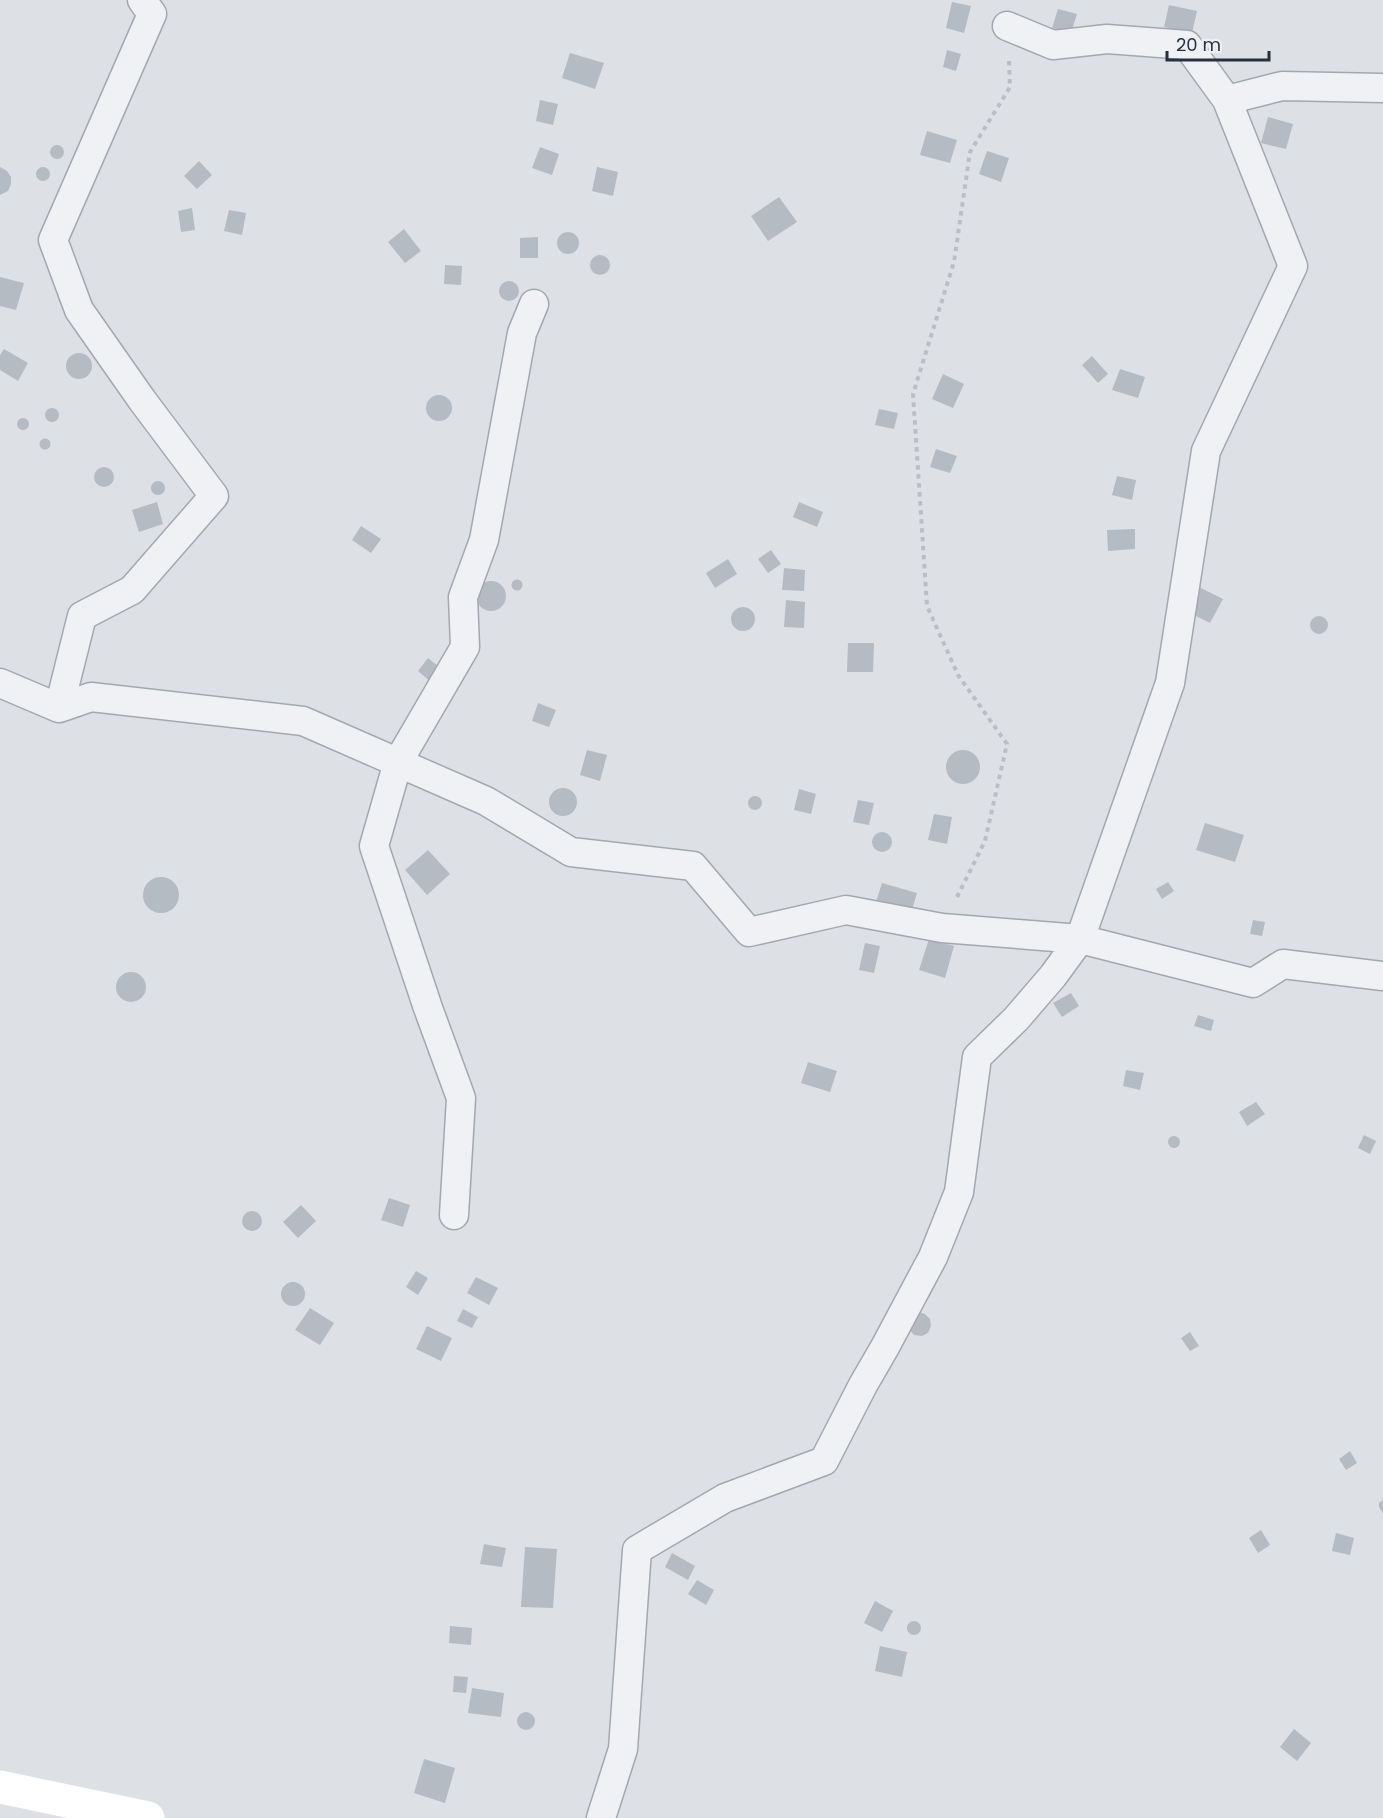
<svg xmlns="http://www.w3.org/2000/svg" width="1383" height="1818" viewBox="0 0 1383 1818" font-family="Poppins,sans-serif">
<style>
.building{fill:#b4bbc3}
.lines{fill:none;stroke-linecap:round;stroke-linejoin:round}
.street-casing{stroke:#a3a8b0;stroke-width:31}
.path{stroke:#bbbfc5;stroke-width:4;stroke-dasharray:4.5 4.5;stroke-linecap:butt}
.street{stroke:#eff1f5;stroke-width:28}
.secondary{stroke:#fff;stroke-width:33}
</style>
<rect width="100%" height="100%" fill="#dde1e6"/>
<!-- building -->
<path class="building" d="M952,2L971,6L964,33L946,28Z
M1169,5L1197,11L1192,33L1164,27Z
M1058,9L1077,14L1071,33L1052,28Z
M947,50L961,54L956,71L943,67Z
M570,53L604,63L595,89L562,78Z
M540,100L558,104L553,125L536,121Z
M1268,117L1293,124L1286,149L1261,143Z
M927,131L957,140L950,163L920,155Z
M50 152a7 7 0 1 1 14 0a7 7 0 1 1-14 0Z
M540,147L559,154L552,175L532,168Z
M987,151L1009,158L1001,182L979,174Z
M199,161L212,175L197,189L184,176Z
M36 174a7 7 0 1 1 14 0a7 7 0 1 1-14 0Z
M0,167L7,171L11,177V184L8,191L0,195Z
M597,167L618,172L613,196L592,191Z
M779,197L797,222L768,241L751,216Z
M192,208L195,230L181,232L178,211Z
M229,210L246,213L242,235L224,231Z
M404,229L421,251L405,263L388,242Z
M557 243a11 11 0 1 1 22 0a11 11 0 1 1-22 0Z
M538,237V258H520V238Z
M590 265a10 10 0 1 1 20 0a10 10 0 1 1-20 0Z
M445,265L462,266L461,285L444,284Z
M0,277L24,283L16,310L0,306Z
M499 291a10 10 0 1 1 20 0a10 10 0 1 1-20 0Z
M4,349L28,363L18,381L0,370V355Z
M66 366a13 13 0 1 1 26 0a13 13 0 1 1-26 0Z
M1092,356L1108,374L1098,383L1082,365Z
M1120,369L1145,377L1138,398L1112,390Z
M943,374L964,384L953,408L932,399Z
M426 408a13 13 0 1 1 26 0a13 13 0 1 1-26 0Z
M45 415a7 7 0 1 1 14 0a7 7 0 1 1-14 0Z
M879,409L898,413L894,429L875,425Z
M17 424a6 6 0 1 1 12 0a6 6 0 1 1-12 0Z
M39.5 444a5.5 5.5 0 1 1 11 0a5.5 5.5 0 1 1-11 0Z
M936,449L957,456L950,473L930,467Z
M94 477a10 10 0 1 1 20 0a10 10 0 1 1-20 0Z
M1117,476L1136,480L1132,500L1112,495Z
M151 488a7 7 0 1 1 14 0a7 7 0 1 1-14 0Z
M157,502L163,524L139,532L132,510Z
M799,502L823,512L817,527L793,517Z
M361,526L381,539L371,553L352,540Z
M1135,529V549L1108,551L1107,530Z
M771,550L781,564L768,573L758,559Z
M728,559L737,574L715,588L706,573Z
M784,568L805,570L804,591L782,590Z
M511.5 585a5.5 5.5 0 1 1 11 0a5.5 5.5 0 1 1-11 0Z
M476 596a15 15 0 1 1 30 0a15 15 0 1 1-30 0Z
M1199,587L1223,599L1210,623L1186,611Z
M786,600L805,602L804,628L784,627Z
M731 619a12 12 0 1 1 24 0a12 12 0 1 1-24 0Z
M1310 625a9 9 0 1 1 18 0a9 9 0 1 1-18 0Z
M848,643H874L873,672H847Z
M428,658L443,670L432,683L418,671Z
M538,703L556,710L549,727L532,721Z
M587,750L607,755L600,781L580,775Z
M946 767a17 17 0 1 1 34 0a17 17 0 1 1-34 0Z
M549 802a14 14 0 1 1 28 0a14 14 0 1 1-28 0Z
M799,789L816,794L811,814L794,810Z
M748 803a7 7 0 1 1 14 0a7 7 0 1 1-14 0Z
M858,800L874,803L869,825L853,822Z
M934,814L952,817L947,844L928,840Z
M1205,823L1244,835L1235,862L1196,850Z
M872 842a10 10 0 1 1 20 0a10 10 0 1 1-20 0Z
M428,850L450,874L427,895L405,870Z
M143 895a18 18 0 1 1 36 0a18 18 0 1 1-36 0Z
M1168,882L1174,891L1162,899L1156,889Z
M882,883L917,893L911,913L876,902Z
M1253,920L1265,922L1262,936L1250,934Z
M929,939L954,946L945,978L919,970Z
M865,943L880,946L874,973L859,970Z
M116 987a15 15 0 1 1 30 0a15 15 0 1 1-30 0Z
M1071,993L1079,1006L1062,1017L1053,1003Z
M1198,1015L1214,1020L1211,1031L1194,1026Z
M808,1062L837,1071L830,1092L801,1083Z
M1126,1070L1144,1073L1140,1090L1123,1086Z
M1256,1102L1265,1114L1247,1126L1239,1112Z
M1364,1135L1376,1141L1370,1154L1358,1148Z
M1168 1142a6 6 0 1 1 12 0a6 6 0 1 1-12 0Z
M389,1198L410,1205L403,1227L381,1220Z
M301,1205L316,1221L298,1238L283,1222Z
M242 1221a10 10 0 1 1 20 0a10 10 0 1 1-20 0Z
M416,1271L428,1278L418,1295L406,1287Z
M476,1277L498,1288L489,1305L467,1293Z
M281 1294a12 12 0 1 1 24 0a12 12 0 1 1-24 0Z
M310,1308L334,1323L320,1345L295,1330Z
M463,1309L478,1317L472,1328L457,1321Z
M918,1312L925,1314L930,1319L931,1326L928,1333L922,1336L914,1335L909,1329Z
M427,1326L452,1338L441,1361L416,1349Z
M1190,1332L1199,1346L1190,1351L1181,1338Z
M1350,1451L1357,1463L1346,1470L1339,1459Z
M1383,1500V1513L1379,1507V1503Z
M1261,1530L1270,1545L1258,1553L1249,1538Z
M1336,1533L1354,1538L1350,1555L1332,1551Z
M484,1544L506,1548L502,1567L480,1564Z
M525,1547L557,1549L553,1608L521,1607Z
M672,1553L695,1566L688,1580L665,1567Z
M697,1580L714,1590L706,1605L688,1594Z
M875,1601L893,1611L882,1632L864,1623Z
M907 1628a7 7 0 1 1 14 0a7 7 0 1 1-14 0Z
M450,1626L472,1628L471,1645L449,1643Z
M880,1646L907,1652L902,1677L875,1671Z
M454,1676L468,1677L466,1693L453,1692Z
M472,1688L504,1693L501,1717L468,1713Z
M517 1721a9 9 0 1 1 18 0a9 9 0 1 1-18 0Z
M1294,1729L1311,1743L1297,1761L1280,1747Z
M424,1759L455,1768L445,1803L414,1793Z"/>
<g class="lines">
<defs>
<path id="street" d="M1227,100L1282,86L1383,88
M0,683L59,708L91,697L303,721L486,801L571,852L693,866L749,932L846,910L942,928L1080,939L1253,983L1283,964L1383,976
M59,708L82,616L132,590L214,496L142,400L79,310L53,240L152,14L142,0
M454,1215L461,1098L428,1008L374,846L398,762L465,647L463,597L484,540L522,333L534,304
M601,1818L623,1749L637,1550L725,1498L824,1461L863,1385L885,1347L933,1257L959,1192L977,1057L1016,1019L1053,976L1080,939L1170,683L1206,451L1293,266L1227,100L1187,45L1107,39L1053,45L1007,26"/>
</defs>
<!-- street casing -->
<use href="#street" class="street-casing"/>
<!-- path -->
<path class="path" d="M957,897L985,841L1007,744L958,675L927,606L913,394L954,262L970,152L1010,87L1009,61"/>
<!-- street -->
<use href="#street" class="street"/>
<!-- secondary -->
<path class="secondary" d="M0,1787L148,1818"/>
</g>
<!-- scale -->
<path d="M1167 51v9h102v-9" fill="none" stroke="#27303c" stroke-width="3"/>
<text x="1176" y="51" font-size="18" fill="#27303c" stroke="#ecf0f4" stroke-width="4.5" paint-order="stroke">20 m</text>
</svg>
